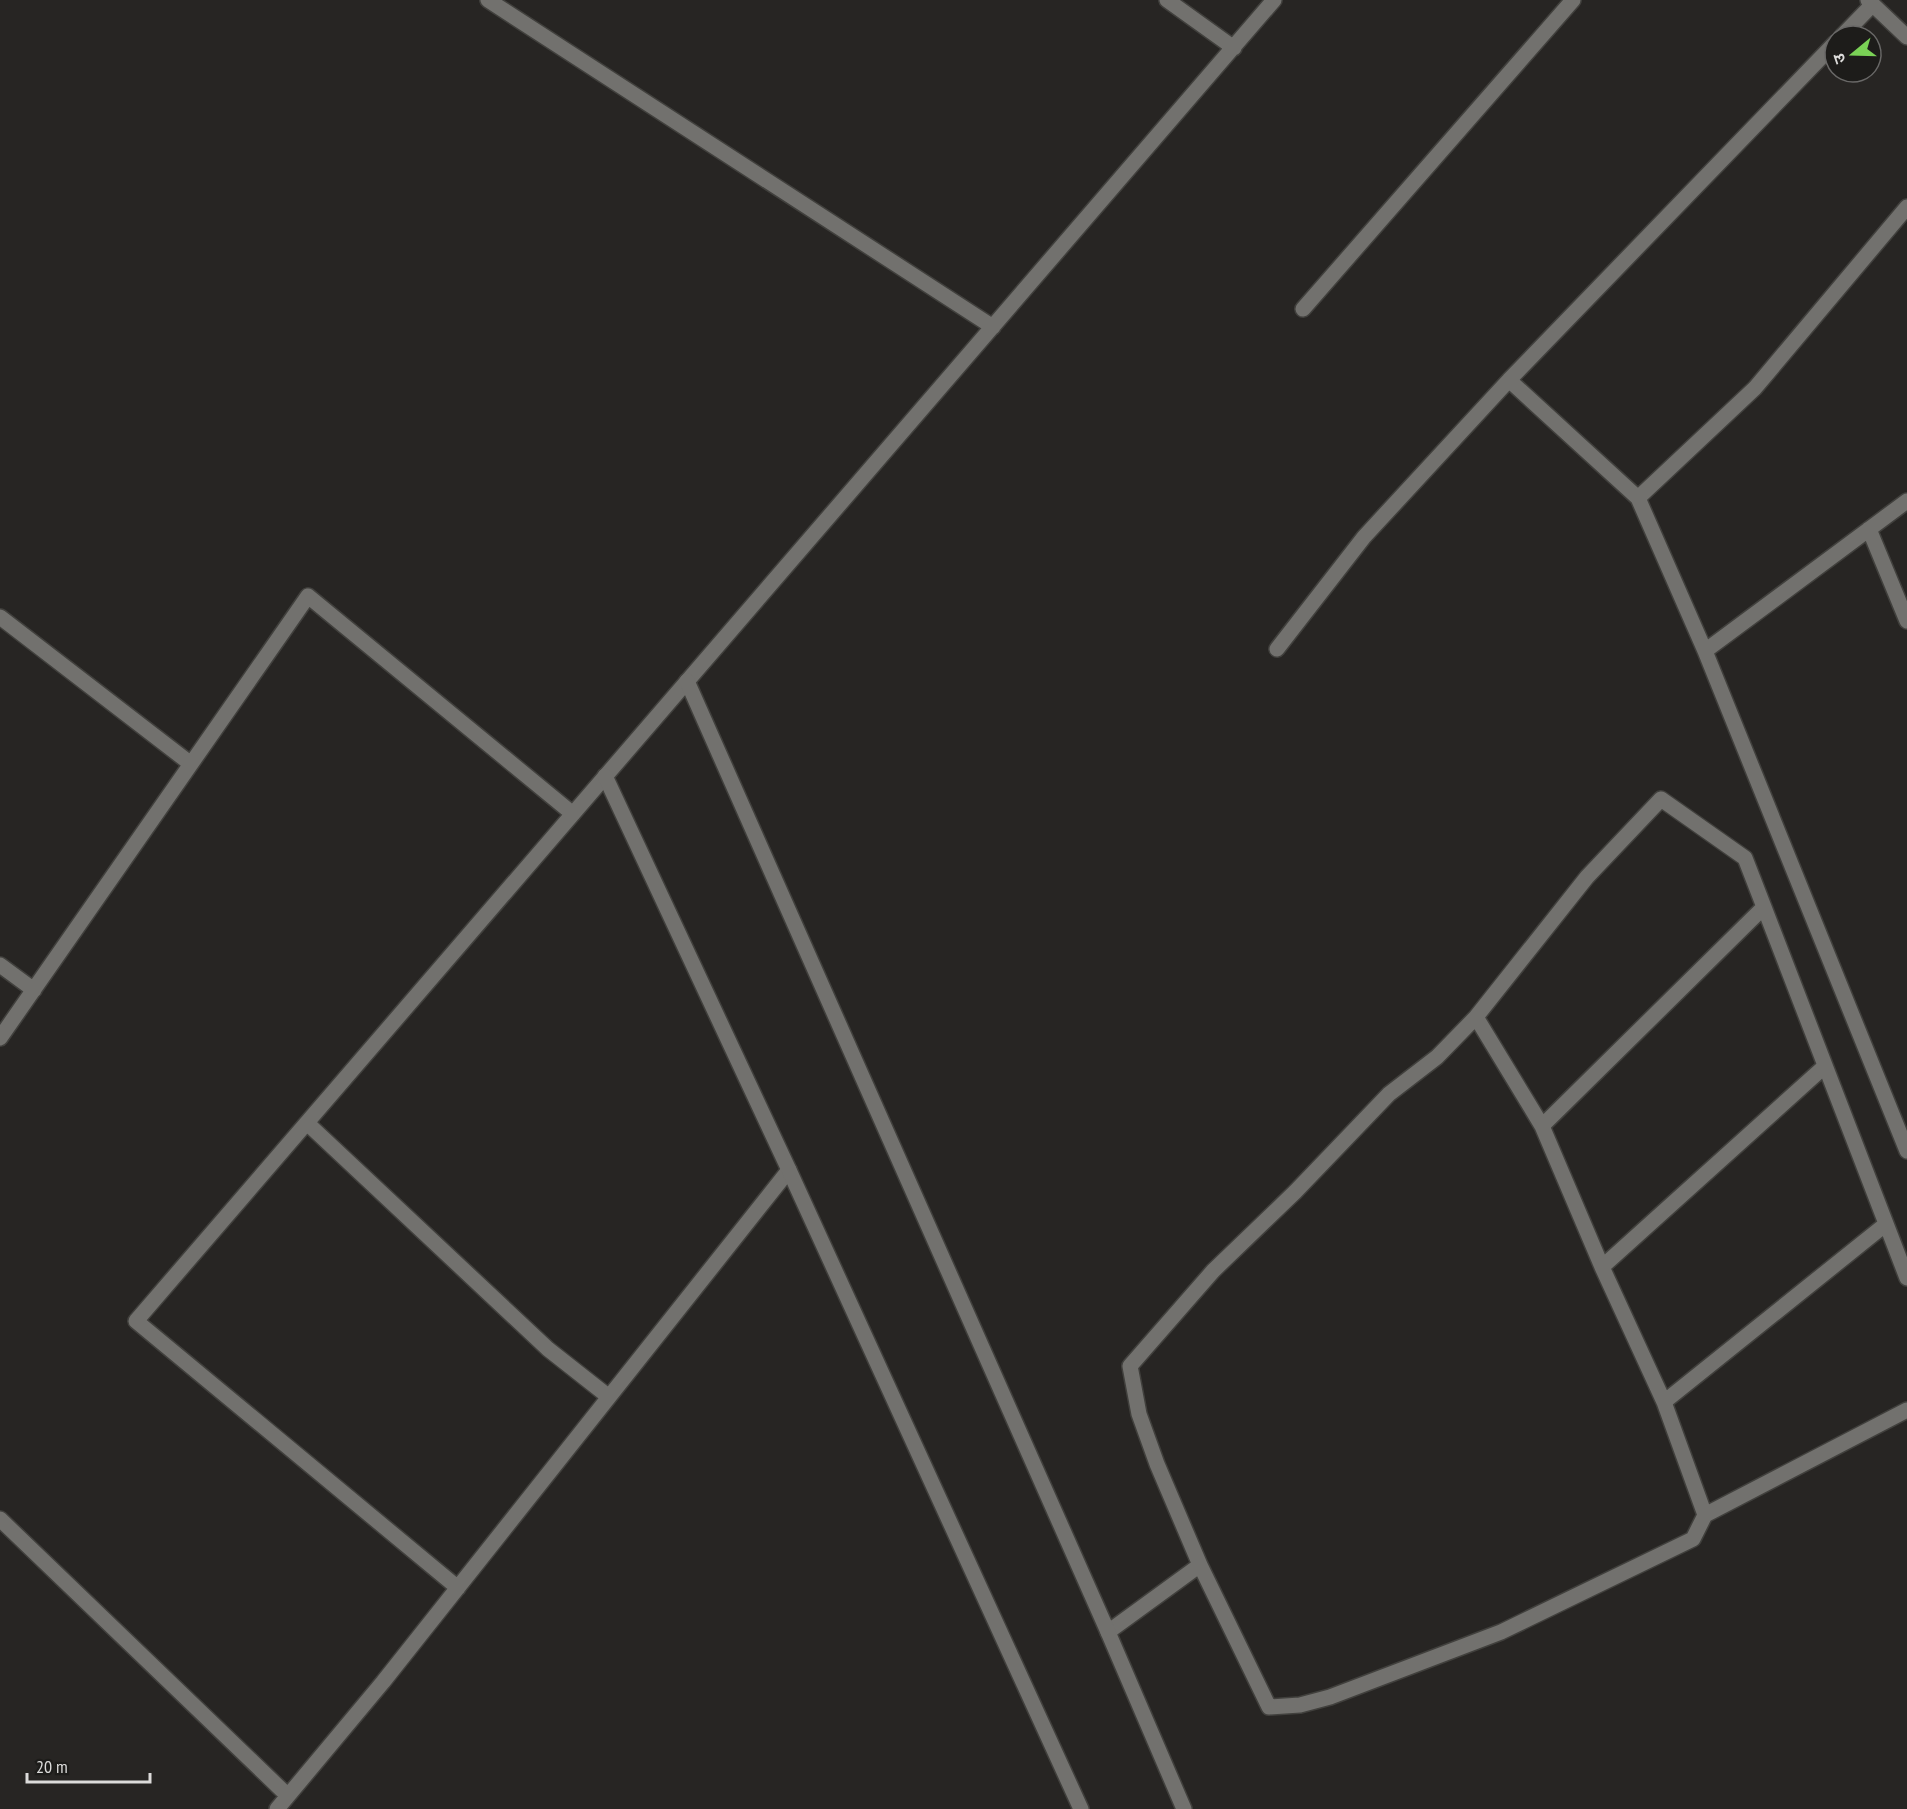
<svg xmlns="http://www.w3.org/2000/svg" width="1907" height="1809" viewBox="0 0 1907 1809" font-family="'PT Sans Narrow','Noto Sans Devanagari',sans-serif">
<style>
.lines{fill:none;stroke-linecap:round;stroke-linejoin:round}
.service-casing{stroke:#41403d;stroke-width:18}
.minor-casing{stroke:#41403d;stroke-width:18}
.tertiary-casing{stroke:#41403d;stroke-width:18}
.service{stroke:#72716e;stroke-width:15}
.minor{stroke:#72716e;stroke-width:15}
.tertiary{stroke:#72716e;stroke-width:15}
</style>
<rect width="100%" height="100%" fill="#272523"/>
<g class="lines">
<defs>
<path id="service" d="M1764,907L1907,1278
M1476,1017L1587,877L1661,799L1745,858L1764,907L1542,1126
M1602,1267L1825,1066
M1664,1402L1886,1224
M1705,1515L1907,1410
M1108,1632L1200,1565L1269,1707L1300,1705L1330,1697L1501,1632L1693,1539L1705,1515L1664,1402L1602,1267L1542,1126L1476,1017L1437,1057L1389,1094L1295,1192L1213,1271L1130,1366L1139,1414L1157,1464L1200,1565"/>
<path id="minor" d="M488,0L993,327
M1167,0L1234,48
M1868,0L1907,37
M1842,36L1872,5
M1907,207L1755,388L1638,498L1705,651L1907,1151
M1303,309L1573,0
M1509,380L1835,43
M1869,529L1907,621
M0,617L191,764
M1277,649L1364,537L1509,380L1638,498
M1705,651L1907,501
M0,965L34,990
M0,1038L308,596L573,814
M307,1123L548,1349L609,1397
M0,1519L287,1795
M458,1588L136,1321L1274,0
M277,1809L383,1682L789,1170"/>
<path id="tertiary" d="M687,681L1108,1632L1184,1809
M605,776L789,1170L1081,1809"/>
</defs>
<!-- service casing -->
<use href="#service" class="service-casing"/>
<!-- minor casing -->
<use href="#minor" class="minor-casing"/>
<!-- tertiary casing -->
<use href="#tertiary" class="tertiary-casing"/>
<!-- service -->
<use href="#service" class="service"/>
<!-- minor -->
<use href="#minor" class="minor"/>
<!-- tertiary -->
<use href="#tertiary" class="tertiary"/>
</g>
<!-- north arrow -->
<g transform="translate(1853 54) rotate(251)"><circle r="28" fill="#1d1c1a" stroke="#696867" stroke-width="1.5"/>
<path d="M0-4.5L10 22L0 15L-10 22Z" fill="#7ad156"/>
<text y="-9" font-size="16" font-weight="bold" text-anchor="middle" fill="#dcdbda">उ</text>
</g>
<!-- scale -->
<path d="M27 1773v9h123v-9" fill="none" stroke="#dcdbda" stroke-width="3"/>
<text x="36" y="1773" font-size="18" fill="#dcdbda" stroke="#1d1c1a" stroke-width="4.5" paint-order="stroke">20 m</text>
</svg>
